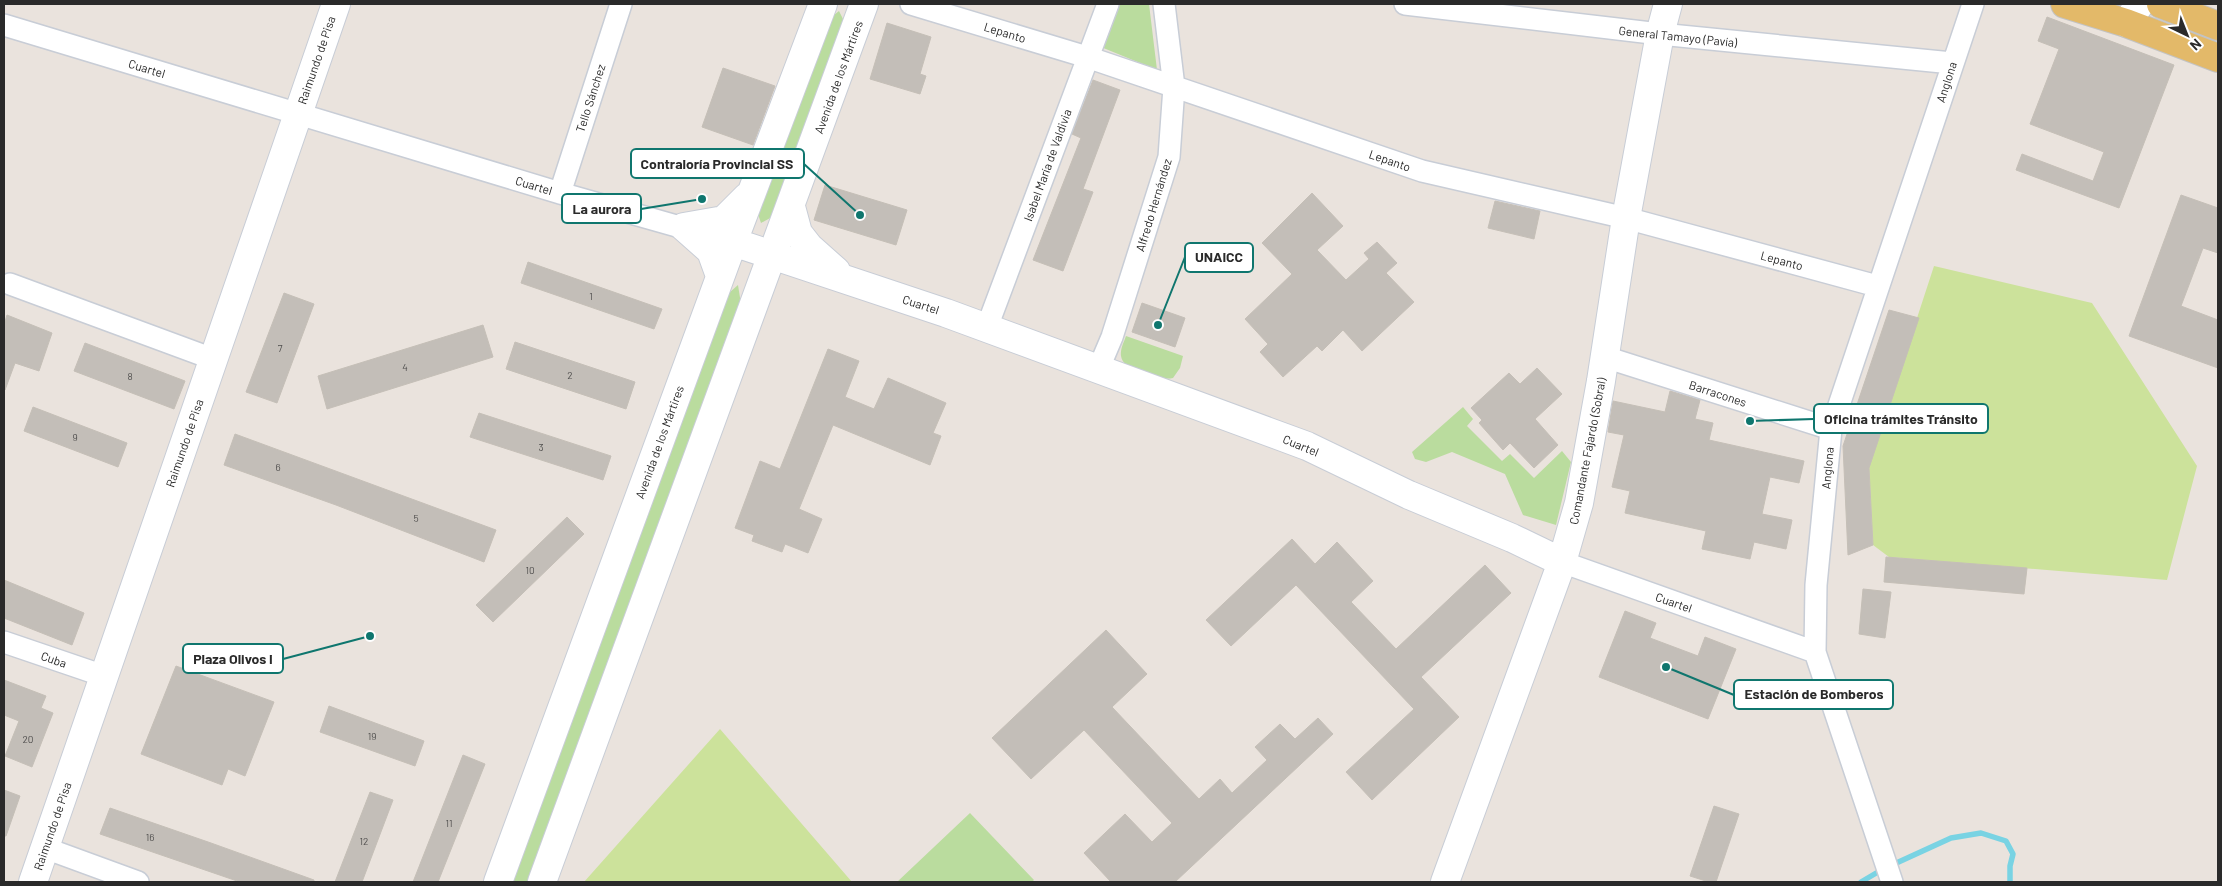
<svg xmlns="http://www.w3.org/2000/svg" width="2222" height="886" viewBox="0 0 2222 886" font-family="Barlow,sans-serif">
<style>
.green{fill:#badc9e}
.pitch{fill:#cce29b}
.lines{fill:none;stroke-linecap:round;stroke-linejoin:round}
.stream{stroke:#79d3e3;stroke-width:5.5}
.building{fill:#c3beb8;stroke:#c5bfb7}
.street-casing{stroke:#c8cdd6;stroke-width:24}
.secondary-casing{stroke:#c8cdd6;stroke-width:30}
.primary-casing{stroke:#c3c3c3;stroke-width:30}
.street{stroke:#fff;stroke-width:21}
.secondary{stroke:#fff;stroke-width:28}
.primary{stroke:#e3b969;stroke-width:28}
.labels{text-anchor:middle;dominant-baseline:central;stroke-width:4.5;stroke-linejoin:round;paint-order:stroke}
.number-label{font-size:10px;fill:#504f4e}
.street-label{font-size:12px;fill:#2a2a2a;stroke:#fff}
.leader{fill:none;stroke:#0f766e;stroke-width:2}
.callout-dot{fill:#0f766e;stroke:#fff;stroke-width:2}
.callout{fill:#fff;stroke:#0f766e;stroke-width:2}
.callout-label{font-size:14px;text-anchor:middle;font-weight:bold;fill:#2a2a2a}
</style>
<rect width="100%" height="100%" fill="#eae3dd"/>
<!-- green -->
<path class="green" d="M1117,4H1149L1157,70L1101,47Z
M839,11L845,23L772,217L761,223L757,211L828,20Z
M738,285L741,304L529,882H508L721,300Z
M1126,336L1183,356L1180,368L1173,378C1160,381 1123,372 1121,356C1120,349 1124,342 1126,336Z
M1463,407L1473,419L1467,426L1502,461L1510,454L1534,478L1562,451L1571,462L1556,525L1523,515L1505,474L1452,452L1426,462L1415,459L1412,452Z
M970,813L1034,880L1032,882H897Z"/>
<!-- pitch -->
<path class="pitch" d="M1934,266L2092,303L2197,466L2167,580L1889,557L1873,545L1869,465Z
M720,729L852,882H584Z"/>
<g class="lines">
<!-- stream -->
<path class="stream" d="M1892,865L1951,838L1981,833L2006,841L2013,854L2010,866V882
M1861,882L1883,869"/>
</g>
<!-- building -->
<path class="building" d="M2047,17L2174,65L2119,208L2016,170L2022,154L2093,181L2104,152L2030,124L2059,49L2038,41Z
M887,23L931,37L920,74L926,76L920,94L870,79Z
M723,68L775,86L753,145L702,127Z
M1093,80L1120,90L1083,189L1093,192L1063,271L1033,260L1081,138L1072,134Z
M825,185L907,210L896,245L814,220Z
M1312,193L1343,226L1317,250L1346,280L1369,259L1364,253L1377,242L1397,263L1386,273L1414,302L1362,351L1343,330L1322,351L1317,346L1283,377L1260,352L1268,344L1245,319L1292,274L1262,243Z
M2181,195L2218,208V253L2203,248L2181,306L2218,320V368L2129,336Z
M1495,201L1540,211L1534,239L1488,228Z
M528,262L662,309L654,329L521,283Z
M284,293L314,304L277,403L246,392Z
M1142,303L1185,318L1175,347L1132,332Z
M1889,310L1919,318L1869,468L1873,545L1848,555L1843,446Z
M7,315L52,333L39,371L15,363L5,390L4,325Z
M483,325L493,357L327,409L318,376Z
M515,342L635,382L626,409L506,369Z
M85,343L185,381L174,409L74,371Z
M828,349L859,361L845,397L874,409L888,378L946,403L933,433L941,436L930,465L833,425L799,509L822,519L808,553L785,544L782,552L752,541L754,535L735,528L760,461L780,469Z
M1537,368L1562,394L1535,419L1558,445L1534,468L1510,443L1503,450L1479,423L1482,420L1471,408L1509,373L1520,384Z
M1670,391L1700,400L1695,419L1713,423L1709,440L1804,461L1799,483L1770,477L1762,514L1792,520L1786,549L1754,542L1750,559L1702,549L1706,531L1625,513L1630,491L1612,487L1624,435L1608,432L1613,401L1665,412Z
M33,407L127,443L118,467L24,431Z
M479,413L611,456L603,480L470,437Z
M235,434L496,530L484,562L336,505L224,465Z
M567,517L584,534L493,622L476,605Z
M1292,539L1315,564L1337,542L1373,581L1351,602L1396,649L1485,565L1511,593L1421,677L1459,717L1372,800L1346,772L1414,709L1296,585L1231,646L1206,620Z
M1886,557L2027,568L2024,594L1884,582Z
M4,580L84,613L72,645L4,618Z
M1863,589L1891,592L1885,638L1859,634Z
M1625,611L1656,623L1650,638L1698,656L1705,637L1736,649L1708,719L1599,677Z
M1106,630L1147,674L1112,707L1199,799L1220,779L1232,793L1267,760L1255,747L1280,724L1295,739L1318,718L1333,734L1175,882H1111L1084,853L1125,814L1152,842L1172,823L1084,730L1031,779L992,738Z
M176,666L274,702L245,776L228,769L222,785L141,754Z
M4,680L46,696L41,708L53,713L32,767L5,756L19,721L4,715Z
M329,706L424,741L415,766L320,732Z
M463,755L485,764L438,882H413Z
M4,790L20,796L6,836H4Z
M370,792L393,800L362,882H335Z
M1714,806L1739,814L1716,882H1709L1690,876Z
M110,808L211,843L314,880V882H240L100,834Z"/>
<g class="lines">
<defs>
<path id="street" d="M911,4L1087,57L1422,171L1626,218L1877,286
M1405,4L1660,34L1952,63
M4,25L560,193L733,242
M560,193L621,4
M10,284L213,359
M987,327L1108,4
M1605,357L1831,429
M1098,370L1112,337L1169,157L1174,87L1164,4
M1562,562L1815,652
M4,642L104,676
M45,848L138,882
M1892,882L1815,652L1816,585L1831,429L1973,4"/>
<path id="secondary" d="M2126,23L2140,4
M791,207L798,233L809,247L836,271
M684,227L724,220L747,197
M684,227L711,251L720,276
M733,242L946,313L1307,446L1409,495L1512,538L1562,562
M33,882L336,4
M498,882L733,242L823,4
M542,882L864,4
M1445,882L1562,562L1579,503L1601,381L1626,218L1660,34L1668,4"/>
<path id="primary" d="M2065,4L2126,23L2218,58
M2161,4L2218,26"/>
</defs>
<!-- street casing -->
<use href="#street" class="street-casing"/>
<!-- secondary casing -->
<use href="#secondary" class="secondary-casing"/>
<!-- primary casing -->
<use href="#primary" class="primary-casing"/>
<!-- street -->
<use href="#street" class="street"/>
<!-- secondary -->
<use href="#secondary" class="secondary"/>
<!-- primary -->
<use href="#primary" class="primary"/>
</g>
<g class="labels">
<!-- number labels -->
<g class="number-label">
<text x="591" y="296">1</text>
<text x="280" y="348">7</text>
<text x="405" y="367">4</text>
<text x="570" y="375">2</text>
<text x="130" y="376">8</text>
<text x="75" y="437">9</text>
<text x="541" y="447">3</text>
<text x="278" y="467">6</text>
<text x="416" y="518">5</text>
<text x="530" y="570">10</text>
<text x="372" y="736">19</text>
<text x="28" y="739">20</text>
<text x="449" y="823">11</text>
<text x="150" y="837">16</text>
<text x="364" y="841">12</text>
</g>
<!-- street labels -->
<g class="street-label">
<text transform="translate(1005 32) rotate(17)">Lepanto</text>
<text transform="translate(1678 36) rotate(6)">General Tamayo (Pavía)</text>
<text transform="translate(316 60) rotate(-71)">Raimundo de Pisa</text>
<text transform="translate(147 68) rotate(17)">Cuartel</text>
<text transform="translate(838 77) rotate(-70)">Avenida de los Mártires</text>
<text transform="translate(1946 82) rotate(-72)">Anglona</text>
<text transform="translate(590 98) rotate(-72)">Tello Sánchez</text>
<text transform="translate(1390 160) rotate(19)">Lepanto</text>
<text transform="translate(1047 165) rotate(-70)">Isabel María de Valdivia</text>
<text transform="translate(534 185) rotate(17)">Cuartel</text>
<text transform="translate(1153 205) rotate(-73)">Alfredo Hernández</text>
<text transform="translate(1782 260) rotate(15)">Lepanto</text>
<text transform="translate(921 304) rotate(18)">Cuartel</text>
<text transform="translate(1718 393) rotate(18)">Barracones</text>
<text transform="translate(659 442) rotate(-70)">Avenida de los Mártires</text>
<text transform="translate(184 443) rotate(-71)">Raimundo de Pisa</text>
<text transform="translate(1301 445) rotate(22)">Cuartel</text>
<text transform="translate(1587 451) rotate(-79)">Comandante Fajardo (Sobral)</text>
<text transform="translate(1827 468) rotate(-85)">Anglona</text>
<text transform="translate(1674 602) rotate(19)">Cuartel</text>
<text transform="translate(54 659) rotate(19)">Cuba</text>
<text transform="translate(52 826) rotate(-71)">Raimundo de Pisa</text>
</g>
</g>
<!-- callouts -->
<path class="leader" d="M860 215L804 164M702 199L641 209M1158 325L1185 257M1750 421L1814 419M370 636L283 659M1666 667L1734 695"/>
<g class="callout-dot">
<circle cx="860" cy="215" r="5"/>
<circle cx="702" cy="199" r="5"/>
<circle cx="1158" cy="325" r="5"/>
<circle cx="1750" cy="421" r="5"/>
<circle cx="370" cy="636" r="5"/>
<circle cx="1666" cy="667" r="5"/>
</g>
<g class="callout">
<rect x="631" y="149" width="173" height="29" rx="5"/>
<rect x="562" y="194" width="79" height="29" rx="5"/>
<rect x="1185" y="243" width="68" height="29" rx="5"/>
<rect x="1814" y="404" width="174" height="29" rx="5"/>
<rect x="183" y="644" width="100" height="29" rx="5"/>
<rect x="1734" y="680" width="159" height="29" rx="5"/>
</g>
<g class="callout-label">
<text x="717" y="169">Contraloría Provincial SS</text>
<text x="602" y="214">La aurora</text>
<text x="1219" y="262">UNAICC</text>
<text x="1901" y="424">Oficina trámites Tránsito</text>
<text x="233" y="664">Plaza Olivos I</text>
<text x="1814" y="699">Estación de Bomberos</text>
</g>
<!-- border -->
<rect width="2222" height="886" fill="none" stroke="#2a2a2a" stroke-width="10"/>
<!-- north arrow -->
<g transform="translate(2187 35) rotate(137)" stroke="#ffffff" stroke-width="4" paint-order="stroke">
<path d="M0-4L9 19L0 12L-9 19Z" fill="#2a2a2a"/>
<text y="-8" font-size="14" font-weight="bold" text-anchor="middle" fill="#2a2a2a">N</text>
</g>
</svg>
